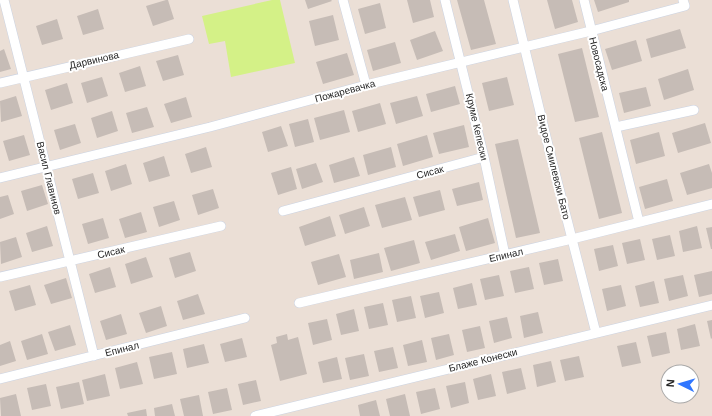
<svg xmlns="http://www.w3.org/2000/svg" width="712" height="416" viewBox="0 0 712 416" font-family="Arial,sans-serif">
<style>
.pitch{fill:#d4f187}
.building{fill:#c6bcb6}
.lines{fill:none;stroke-linecap:round;stroke-linejoin:round}
.minor-casing{stroke:#cbd3e2;stroke-width:10}
.minor{stroke:#fff;stroke-width:9}
.labels{text-anchor:middle;dominant-baseline:central;stroke-width:4;stroke-linejoin:round;paint-order:stroke}
.street-label{font-size:10px;fill:#272727;stroke:#fff}
</style>
<rect width="100%" height="100%" fill="#ebdfd6"/>
<!-- pitch -->
<path class="pitch" d="M272,0H280L295,63L231,77L225,41L209,44L202,16Z"/>
<!-- building -->
<path class="building" d="M166,0H168L174,19L153,26L146,6Z
M305,0H331L332,1L308,9Z
M407,0H430L434,17L413,23Z
M457,0H484L496,44L471,50Z
M547,0H572L578,22L555,29Z
M594,0H629V2L598,12Z
M380,3L386,28L365,34L358,9Z
M98,9L104,29L83,35L77,16Z
M333,15L339,40L315,46L309,21Z
M57,19L63,39L42,45L36,26Z
M680,29L686,48L651,58L646,39Z
M435,31L443,51L417,60L410,40Z
M636,40L642,61L612,70L605,49Z
M395,42L401,63L373,71L367,50Z
M582,48L599,117L575,122L558,54Z
M4,49L11,69L0,72V51Z
M347,53L354,75L323,84L316,62Z
M178,55L184,75L163,81L156,61Z
M140,66L146,86L125,92L119,73Z
M688,69L694,90L664,100L658,79Z
M102,77L108,96L87,103L81,83Z
M507,77L514,105L489,111L482,83Z
M67,83L73,103L51,110L45,90Z
M455,86L460,104L431,112L426,94Z
M646,87L651,106L624,113L619,93Z
M16,96L22,116L1,122L0,101Z
M417,96L423,116L396,124L390,103Z
M186,97L192,117L171,123L164,104Z
M380,103L386,124L358,132L352,111Z
M147,107L154,127L132,133L126,113Z
M344,110L350,132L320,140L314,118Z
M112,111L118,131L97,138L91,118Z
M308,119L314,142L295,147L289,124Z
M705,123L711,143L678,153L672,133Z
M75,124L81,143L60,150L54,130Z
M464,125L469,147L439,154L433,133Z
M281,126L288,146L268,152L262,132Z
M602,132L622,213L599,219L579,138Z
M659,132L665,156L636,164L630,140Z
M24,135L30,155L9,161L3,141Z
M427,135L433,157L403,166L397,144Z
M518,139L540,233L516,238L495,144Z
M206,147L212,167L191,173L185,154Z
M391,147L396,167L368,175L363,155Z
M164,156L170,176L149,182L143,163Z
M354,157L360,176L334,183L329,165Z
M316,163L323,182L302,189L296,169Z
M126,164L132,184L111,191L105,171Z
M709,164L712,173V188L687,195L680,173Z
M291,167L297,189L278,195L271,173Z
M93,173L99,193L78,199L72,179Z
M667,179L673,201L645,209L639,187Z
M479,182L483,200L457,206L452,189Z
M42,185L48,204L27,211L21,191Z
M213,189L219,208L198,215L192,195Z
M440,190L445,210L419,217L413,197Z
M8,195L14,214L0,219V197Z
M405,197L412,220L382,228L375,205Z
M174,201L180,220L159,227L153,207Z
M364,207L370,226L345,234L339,215Z
M141,212L147,232L125,238L119,219Z
M330,216L336,236L305,246L299,227Z
M103,218L109,238L88,244L82,224Z
M488,218L495,243L466,251L459,227Z
M47,226L53,246L32,252L26,233Z
M697,226L702,248L683,252L679,231Z
M712,227V249H711L706,228Z
M455,234L460,251L431,260L425,242Z
M670,235L675,256L657,260L652,239Z
M16,237L22,257L1,264L0,242Z
M640,239L645,260L627,264L622,243Z
M414,240L420,263L391,271L384,248Z
M613,245L618,266L599,271L594,249Z
M190,252L196,271L175,278L169,258Z
M379,253L383,272L354,279L350,260Z
M339,254L346,277L318,285L311,262Z
M146,257L153,277L131,284L125,264Z
M558,259L563,281L544,285L539,263Z
M110,267L116,287L95,293L89,274Z
M529,267L534,289L515,293L510,271Z
M712,271V294L699,297L694,275Z
M499,275L504,296L485,300L480,279Z
M683,275L688,296L669,301L664,279Z
M66,278L72,298L51,304L44,285Z
M654,281L659,303L640,307L635,286Z
M472,283L477,305L458,309L453,288Z
M30,285L36,305L15,311L9,291Z
M621,285L626,306L607,311L602,289Z
M439,292L444,313L425,318L420,296Z
M198,294L205,314L183,320L177,301Z
M411,296L416,318L397,322L392,300Z
M383,303L388,325L369,329L364,307Z
M161,306L167,326L146,333L139,313Z
M354,309L359,331L341,335L336,314Z
M538,312L543,333L524,338L520,316Z
M121,314L127,334L106,340L100,321Z
M507,317L512,338L494,343L489,321Z
M327,319L332,340L313,345L308,323Z
M712,320V338L711,339L707,321Z
M695,324L700,346L681,350L677,329Z
M70,325L76,345L55,351L48,332Z
M480,326L485,348L467,352L462,330Z
M666,332L670,353L652,357L647,336Z
M42,334L48,354L27,360L21,341Z
M287,334L288,340L298,337L307,374L280,381L271,345L277,343L276,337Z
M449,334L454,355L436,360L431,338Z
M242,338L247,357L225,362L220,344Z
M422,340L427,362L408,366L403,345Z
M10,341L16,361L0,366V345Z
M636,342L641,363L622,367L617,346Z
M204,344L209,363L187,368L183,349Z
M393,347L398,368L379,372L374,351Z
M172,352L177,374L154,379L149,357Z
M364,354L369,376L350,380L345,358Z
M579,356L584,377L565,381L560,360Z
M337,357L342,379L323,383L318,362Z
M551,361L556,382L537,387L533,365Z
M137,362L143,384L120,389L115,368Z
M521,368L526,389L507,394L502,372Z
M105,374L110,396L87,401L82,380Z
M491,374L496,396L478,400L473,379Z
M256,380L261,401L243,405L238,384Z
M79,382L84,404L61,409L56,387Z
M465,382L469,403L451,408L446,386Z
M46,384L51,406L32,410L27,388Z
M227,388L232,410L213,414L208,392Z
M435,388L440,409L421,414L416,392Z
M16,394L21,416H1L0,398Z
M405,394L410,416H390L386,399Z
M199,395L203,416H184L180,399Z
M376,400L380,416H360L358,405Z
M172,404L175,416H155L154,408Z
M146,409L147,416H128L127,413Z"/>
<g class="lines">
<defs>
<path id="minor" d="M4,0L94,356
M343,0L366,85
M445,0L484,157L505,255
M513,0L549,149L596,333
M584,0L639,222
M0,83L189,39
M616,127L694,110
M0,178L210,127L366,85L591,31L685,6L683,0
M283,211L484,157
M0,277L221,226
M299,303L572,239L712,204
M0,379L245,318
M255,416L712,305"/>
</defs>
<!-- minor casing -->
<use href="#minor" class="minor-casing"/>
<!-- minor -->
<use href="#minor" class="minor"/>
</g>
<g class="labels">
<!-- street labels -->
<g class="street-label">
<text transform="translate(94 60) rotate(-13)">Дарвинова</text>
<text transform="translate(599 64) rotate(76)">Новосадска</text>
<text transform="translate(345 91) rotate(-15)">Пожаревачка</text>
<text transform="translate(477 127) rotate(77)">Круме Кепески</text>
<text transform="translate(554 167) rotate(76)">Видое Смилевски Бато</text>
<text transform="translate(430 172) rotate(-15)">Сисак</text>
<text transform="translate(49 178) rotate(76)">Васил Главинов</text>
<text transform="translate(111 252) rotate(-13)">Сисак</text>
<text transform="translate(506 255) rotate(-13)">Епинал</text>
<text transform="translate(122 349) rotate(-14)">Епинал</text>
<text transform="translate(483 360) rotate(-14)">Блаже Конески</text>
</g>
</g>
<!-- north arrow -->
<g transform="translate(680 384) rotate(275)"><circle r="19" fill="#ffffff" stroke="#a9a9a9"/>
<path d="M0-3L7 15L0 10L-7 15Z" fill="#2f76ff"/>
<text y="-6" font-size="11" font-weight="bold" text-anchor="middle" fill="#272727">N</text>
</g>
</svg>
